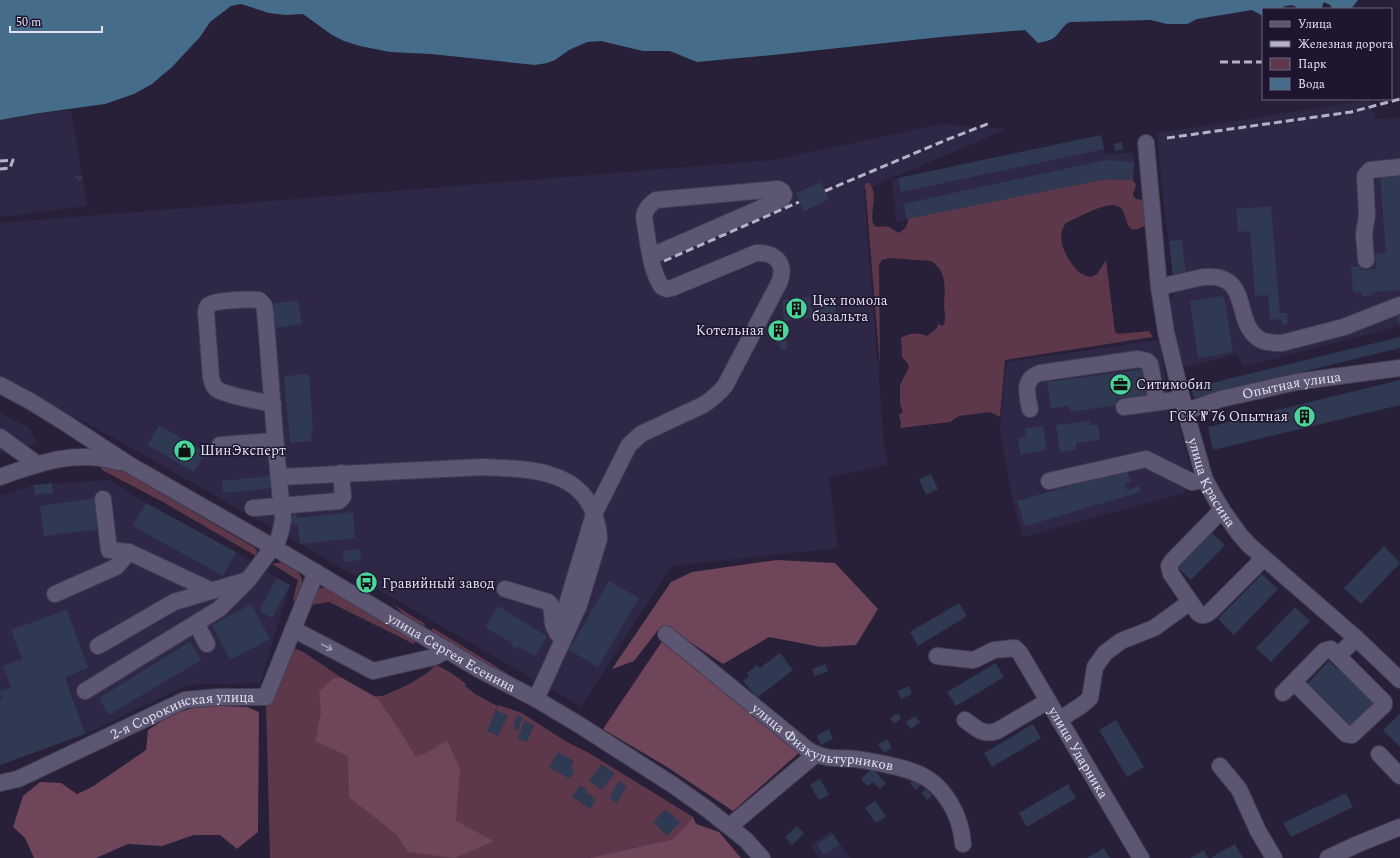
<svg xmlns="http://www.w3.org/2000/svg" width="1400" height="858" viewBox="0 0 1400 858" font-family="Spectral,serif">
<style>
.built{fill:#2f2746}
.green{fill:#5d384a}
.forest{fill:#6f455a}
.water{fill:#456d8b}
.building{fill:#303952}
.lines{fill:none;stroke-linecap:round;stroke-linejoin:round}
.minor-casing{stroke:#433d52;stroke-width:18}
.minor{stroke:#5c5672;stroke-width:16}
.rail{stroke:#b6b1c4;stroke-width:3;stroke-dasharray:8 4;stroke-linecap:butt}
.oneway{stroke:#a09cb2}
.labels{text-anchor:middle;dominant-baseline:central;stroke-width:3;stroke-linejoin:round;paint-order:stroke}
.poi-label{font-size:14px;fill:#e5e1f2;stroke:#1d162e;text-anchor:start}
.street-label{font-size:14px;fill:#e5e1f2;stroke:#1d162e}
</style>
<rect width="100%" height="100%" fill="#272038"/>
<!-- built -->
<path class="built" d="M1370,100L1375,119L1400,118V326L1243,367L1237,354L1188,367L1182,365L1169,301L1176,292L1164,208L1157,133Z
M71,110L87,206L0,217V120L33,114Z
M941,124L1007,129L864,190L884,442L888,465L829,477L838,548L671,566L581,707L279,532L103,432L0,378V223L774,160Z
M1101,135L1105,154L1134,153L1133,180L1106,179L896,222L892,180Z
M1159,340L1168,391L1160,398L1162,406L1175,411L1192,475L1184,493L1023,537L1012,498L1000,429L1006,362Z
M0,413L28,427L38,443L0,454Z
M109,480L146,503L236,552L262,569L290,585L260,683L187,685L85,734L0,765V496L34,485Z
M831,831L850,858H819L810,845Z"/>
<!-- green -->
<path class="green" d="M1106,179L1133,180L1136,185C1135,191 1130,194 1136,199L1144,200L1146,225C1121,241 1131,210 1117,206C1103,202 1079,218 1066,223C1054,237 1067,261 1079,272C1082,275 1087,276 1091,277L1097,274L1106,260L1115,332L1118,334L1149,331L1153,337L1005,360L1000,417L990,412L983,413L959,416L950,422L900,428L901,423L899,415L903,412L900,404V385L909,367L908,364L902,357L901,338C909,333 918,332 927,336L937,328L938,324L943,326C947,319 944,311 944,304C945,287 947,271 931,261L891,258L882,260L879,265L880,366L865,183H869C880,195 868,213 874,226C880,228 885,225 889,227C893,229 895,231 899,233L906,227L909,218Z
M98,464L119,470L127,473L255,548L257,551L256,556L163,502L102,470Z
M281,562C305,576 306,575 296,602L293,600L298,580L272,564Z
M320,588H328L416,640L414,644L329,602L307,606L313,591Z
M393,604L425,624L424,626L406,616Z
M433,628L505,672L519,682V683L431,631Z
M293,648L302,651L342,678L375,696H382C401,688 421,680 436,665C447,670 458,677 466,684L465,686L475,694L497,706L493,715L498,705L522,713L565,741L589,753L693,817L673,839L588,858H270L266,703Z"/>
<!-- forest -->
<path class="forest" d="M777,560L835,563L878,609L856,645L821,647L769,637L723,664L669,628L658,630L634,661L612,669L671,582L692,572Z
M663,640L801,751L733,811L667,767L603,729Z
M334,678H342L379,700L400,731L416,757L428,752L447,740L460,769L456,821L494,841L455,858L408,852L396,834L349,797L348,756L315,741L321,713L319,692Z
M208,703L222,706L247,707L259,712L258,832L237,849L220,835H194L162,846L128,844L96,858H34L25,838L13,827L23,796L40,782L61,783L77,794L92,787L146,750L148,730L171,715Z
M693,817L696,824L719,832L741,858H588L673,839Z"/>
<!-- water -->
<path class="water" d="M0,0H1358L1351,9H1333L1330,5L1324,2L1321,9H1298C1294,4 1289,5 1283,7L1282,9H1263V16L1252,10L1197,19L1187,24H1167L1151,20L1070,22C1063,25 1062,30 1056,36C1052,40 1044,42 1038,43L1025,30L941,37L773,55L697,62L670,51H643L601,41L587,42L569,50L555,60L547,63L535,65L431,54L390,52L360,46L344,41L332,35L303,14L286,15L269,13L241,4L231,6L210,22L200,37L172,67L152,84L134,94L105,104L33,114L0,120Z"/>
<!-- building -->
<path class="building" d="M1101,135L1104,149L901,192L898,178Z
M1122,142L1123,150L1115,151L1114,144Z
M1106,160L1134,162L1133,180L1106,179L907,219L903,204Z
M1400,173V290L1373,292V295L1362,296V292L1353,293L1351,267L1361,266V270L1376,269L1375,254L1386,253L1380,175Z
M75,176H82V180L78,181V178H75Z
M821,182L829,199L804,211L796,193Z
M1271,206L1280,313H1287L1288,324L1282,325L1281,319L1270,320L1268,295L1255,296L1250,231L1238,232L1236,209Z
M1182,240L1186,274L1173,276L1169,241Z
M828.5 298a2.5 2.5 0 1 1 5 0a2.5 2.5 0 1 1-5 0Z
M1224,296L1233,352L1198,358L1190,301Z
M822.5 299a2.5 2.5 0 1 1 5 0a2.5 2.5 0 1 1-5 0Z
M810,297L812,311L817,310V305L827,304V307L835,306L836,316L828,317V320L812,321V318L784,321L782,300Z
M817.5 300a2.5 2.5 0 1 1 5 0a2.5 2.5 0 1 1-5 0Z
M298,300L302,324L276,328L272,304Z
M1397,315H1400V324H1399Z
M781,322L784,337L776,338L773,324Z
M1400,337V348L1194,398L1191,388Z
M786,340L787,349L781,350L779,341Z
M1147,369L1151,394L1116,399L1117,405L1070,412L1069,406L1051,408L1047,382Z
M309,374L313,430H311L312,441L290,443L284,376Z
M1400,380V405L1213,450L1208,427Z
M1090,421L1091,425H1098L1100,440L1076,443V450L1060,452L1056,425Z
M159,425L206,452L194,472L147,445Z
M1043,426L1047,450L1021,455L1018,439L1026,437L1025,429Z
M1126,467L1131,482L1125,483L1127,490L1139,486L1140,492L1025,526L1017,501L1122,471Z
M931,474L938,489L926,495L919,479Z
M271,476L272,488L223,493L222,481Z
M52,483L53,493L35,495L34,485Z
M97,498L101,529L44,536L40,506Z
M146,503L236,552L223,576L133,526Z
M353,512L355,538L300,544L298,524L291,525L290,515L296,514L297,518Z
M1210,531L1225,545L1191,580L1176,566Z
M1384,546L1400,563L1361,604L1344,588Z
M360,549L361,560L344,562L343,551Z
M1262,574L1278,589L1234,635L1218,619Z
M277,578L290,585L272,618L259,611Z
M609,581L639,598L598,667L569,650Z
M959,603L967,616L918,646L910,632Z
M251,604L270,639L230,660L212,625Z
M498,606L547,636L535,656L519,647L517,649L511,645L512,643L485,627Z
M1295,607L1310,621L1271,662L1256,648Z
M67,610L88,668L65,677L85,734L0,765V700H2L0,691L11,687L3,666L22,659L11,630Z
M190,642L201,660L109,715L99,698Z
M780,653L793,670L757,698L743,681L749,676L747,673L757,665L760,668Z
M1329,661L1336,668L1338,665L1378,704L1353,729L1350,726L1347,728L1305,686Z
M996,663L1004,677L956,706L947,692Z
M825,664L828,671L815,676L812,669Z
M909,686L912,694L901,699L898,691Z
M496,710L508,716L498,736L487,731Z
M898,713L901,719L894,724L890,718Z
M1400,714V747L1383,730Z
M516,716L522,717L519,730L513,729Z
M915,716L920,722L911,729L906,722Z
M1116,720L1144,767L1127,777L1099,730Z
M524,721L534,725L527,742L518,739Z
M1033,724L1041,738L992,767L984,753Z
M829,729L833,739L821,745L817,735Z
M887,739L892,748L884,753L878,744Z
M558,752L574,761L571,768L575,770L570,779L549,767Z
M601,764L615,773L602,790L589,781Z
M872,768L886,783L880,789L873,782L868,786L861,779Z
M917,778L922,784L916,790L910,783Z
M820,779L829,795L819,800L810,785Z
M619,781L627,786L617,803L609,798Z
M1068,784L1076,798L1027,827L1019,813Z
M580,785L588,790L586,792L596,799L590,809L572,797Z
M926,789L932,796L927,800L921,793Z
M1346,793L1353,807L1291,837L1283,823Z
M875,801L886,816L876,823L865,808Z
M665,809L680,822L667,836L653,822Z
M797,826L804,833L792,845L785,837Z
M833,834L840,845L824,855L817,844Z
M1235,844L1243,858H1213L1212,857Z
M1104,848L1110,858H1087Z
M1204,850L1208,858H1190Z"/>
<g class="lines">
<defs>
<g id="minor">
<path id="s1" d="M1146,143L1159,287L1166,332L1182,399L1205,480L1222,510L1240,535L1249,545L1356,638L1400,680"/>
<path d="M1366,260L1364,234L1367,215L1365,176L1370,170L1400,167"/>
<path d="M1159,287L1203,277C1254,272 1231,324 1261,340C1267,343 1275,343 1282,343L1344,327L1400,305"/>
<path id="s2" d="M0,385L30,401L64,422L128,464L273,547L482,671L536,699L578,724L673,785L707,809L746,840L762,858"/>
<path d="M1124,407L1182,399"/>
<path d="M1030,409C1027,394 1022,379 1040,373L1138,359L1147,361L1150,364L1157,402"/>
<path id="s3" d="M1186,411L1221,399L1296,382L1400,368"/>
<path d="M0,437L37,464"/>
<path d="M220,445L275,441"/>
<path d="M0,477C39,463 77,449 119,462"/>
<path d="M279,477L484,467C522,469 574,468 592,509C596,519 599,528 599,539L579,605L536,699"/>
<path d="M1049,481L1146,459L1192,482L1205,480"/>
<path d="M103,499L109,550L129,552L212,591"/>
<path d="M253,508L339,501L343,497L341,473"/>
<path d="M1222,510L1172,561L1169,566L1171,574L1198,613C1203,617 1206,615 1211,611L1263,559"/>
<path d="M505,589L548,602L551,605L553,624L557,633"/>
<path d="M55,594L116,567L129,552"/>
<path d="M196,623L207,644"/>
<path d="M293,629L373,671L434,657L448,650"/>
<path d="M558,634L594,514L629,445L641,434L703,405C711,400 718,394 725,386L780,281C786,262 774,252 756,253L672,288L667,289L662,287C650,271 648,238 644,218C644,210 649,205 656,200L778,189L782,191L784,195L782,199L651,256"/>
<path id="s4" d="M666,634L808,750C828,761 835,757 856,759C876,762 900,766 919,774C945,786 961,816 963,844"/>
<path d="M98,646L174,602L248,580L278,540L281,530L283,519C275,450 271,380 265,311L264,305L259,300C250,299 215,300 209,305C206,307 206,310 206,313L211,377C212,382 213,387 218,390C229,396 259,401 273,404"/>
<path id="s5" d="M937,656L972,660L976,659L994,650L1015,648L1020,653L1141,858"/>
<path d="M1294,682L1346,734L1352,735L1382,707L1384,705V702L1338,656"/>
<path d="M85,691L219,609L246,582"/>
<path d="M1283,693L1324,651L1331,649L1338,656L1356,638"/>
<path d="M965,720C976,728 983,736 997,731L1048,701"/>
<path d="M1059,720L1082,705L1090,698L1095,667L1105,653L1121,641L1154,628L1190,602"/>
<path d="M1379,754L1400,776"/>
<path d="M1220,766L1239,789L1258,831L1274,858"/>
<path id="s6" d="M0,783L18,779L185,700L218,697H266L316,572"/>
<path d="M730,826L816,754"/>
<path d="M1328,858L1358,844L1400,827"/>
</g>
</defs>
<!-- minor casing -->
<use href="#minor" class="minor-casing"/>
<!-- minor -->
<use href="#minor" class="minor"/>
<!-- rail -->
<path class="rail" d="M1220,62H1263
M1167,138L1351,112L1400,99
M0,161L13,160L10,168L0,169
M825,191L946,140L990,123
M664,261L799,202"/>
</g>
<!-- one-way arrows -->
<defs><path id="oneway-shaft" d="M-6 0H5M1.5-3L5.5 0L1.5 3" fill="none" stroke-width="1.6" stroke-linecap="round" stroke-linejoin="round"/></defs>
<use class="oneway" href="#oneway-shaft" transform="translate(327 647) rotate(28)"/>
<!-- icons -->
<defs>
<symbol id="building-disc" viewBox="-11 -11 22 22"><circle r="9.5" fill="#4bd49b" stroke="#1d162e"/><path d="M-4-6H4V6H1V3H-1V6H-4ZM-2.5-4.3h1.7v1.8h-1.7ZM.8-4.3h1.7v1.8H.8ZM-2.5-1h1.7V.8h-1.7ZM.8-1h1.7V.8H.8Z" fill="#111"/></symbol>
<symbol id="office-disc" viewBox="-11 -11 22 22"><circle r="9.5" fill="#4bd49b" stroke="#1d162e"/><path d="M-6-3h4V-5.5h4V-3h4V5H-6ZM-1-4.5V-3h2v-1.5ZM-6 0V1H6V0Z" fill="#111"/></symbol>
<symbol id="shop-disc" viewBox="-11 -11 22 22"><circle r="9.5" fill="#4bd49b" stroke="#1d162e"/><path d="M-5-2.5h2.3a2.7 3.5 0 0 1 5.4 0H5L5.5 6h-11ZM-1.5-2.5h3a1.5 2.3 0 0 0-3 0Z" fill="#111"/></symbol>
<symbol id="bus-disc" viewBox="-11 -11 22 22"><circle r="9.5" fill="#4bd49b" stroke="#1d162e"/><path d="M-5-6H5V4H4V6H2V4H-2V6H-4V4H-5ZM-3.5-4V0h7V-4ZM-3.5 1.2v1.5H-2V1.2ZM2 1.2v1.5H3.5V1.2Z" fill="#111"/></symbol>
</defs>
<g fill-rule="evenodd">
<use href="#building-disc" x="784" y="296" width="25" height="25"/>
<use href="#building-disc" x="766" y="318" width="25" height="25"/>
<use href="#office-disc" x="1108" y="372" width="25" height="25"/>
<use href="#building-disc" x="1292" y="404" width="25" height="25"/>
<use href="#shop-disc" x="172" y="438" width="25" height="25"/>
<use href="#bus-disc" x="354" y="570" width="25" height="25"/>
</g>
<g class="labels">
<!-- poi labels -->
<g class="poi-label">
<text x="812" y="300">Цех помола<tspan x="812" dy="16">базальта</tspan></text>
<text x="764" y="330" text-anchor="end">Котельная</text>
<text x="1136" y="384">Ситимобил</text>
<text x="1288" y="416" text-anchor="end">ГСК № 76 Опытная</text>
<text x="200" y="450">ШинЭксперт</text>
<text x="382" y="583">Гравийный завод</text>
</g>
<!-- street labels -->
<g class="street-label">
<text stroke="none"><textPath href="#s3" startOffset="109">Опытная улица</textPath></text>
<text stroke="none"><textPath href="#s1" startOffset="348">улица Красина</textPath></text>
<text stroke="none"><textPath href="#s2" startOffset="525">улица Сергея Есенина</textPath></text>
<text stroke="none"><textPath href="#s6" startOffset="197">2-я Сорокинская улица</textPath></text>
<text stroke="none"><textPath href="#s4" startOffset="192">улица Физкультурников</textPath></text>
<text stroke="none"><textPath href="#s5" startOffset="203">улица Ударника</textPath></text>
</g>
</g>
<!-- legend -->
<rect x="1262" y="8" width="130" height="92" fill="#1d162e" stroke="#6d677c"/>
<rect x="1270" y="21" width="20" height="6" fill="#5c5672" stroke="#6d677c"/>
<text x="1298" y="28" font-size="12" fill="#e5e1f2">Улица</text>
<rect x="1270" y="41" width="20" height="6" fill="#b6b1c4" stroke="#6d677c"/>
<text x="1298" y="48" font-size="12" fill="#e5e1f2">Железная дорога</text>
<rect x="1270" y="58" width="20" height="12" fill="#5d384a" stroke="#6d677c"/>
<text x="1298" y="68" font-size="12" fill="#e5e1f2">Парк</text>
<rect x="1270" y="78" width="20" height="12" fill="#456d8b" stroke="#6d677c"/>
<text x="1298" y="88" font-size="12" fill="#e5e1f2">Вода</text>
<!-- scale -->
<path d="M10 26v6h92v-6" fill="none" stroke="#e5e1f2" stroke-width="2"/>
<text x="16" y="26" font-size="12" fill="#e5e1f2" stroke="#1d162e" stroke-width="3" paint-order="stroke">50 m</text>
</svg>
